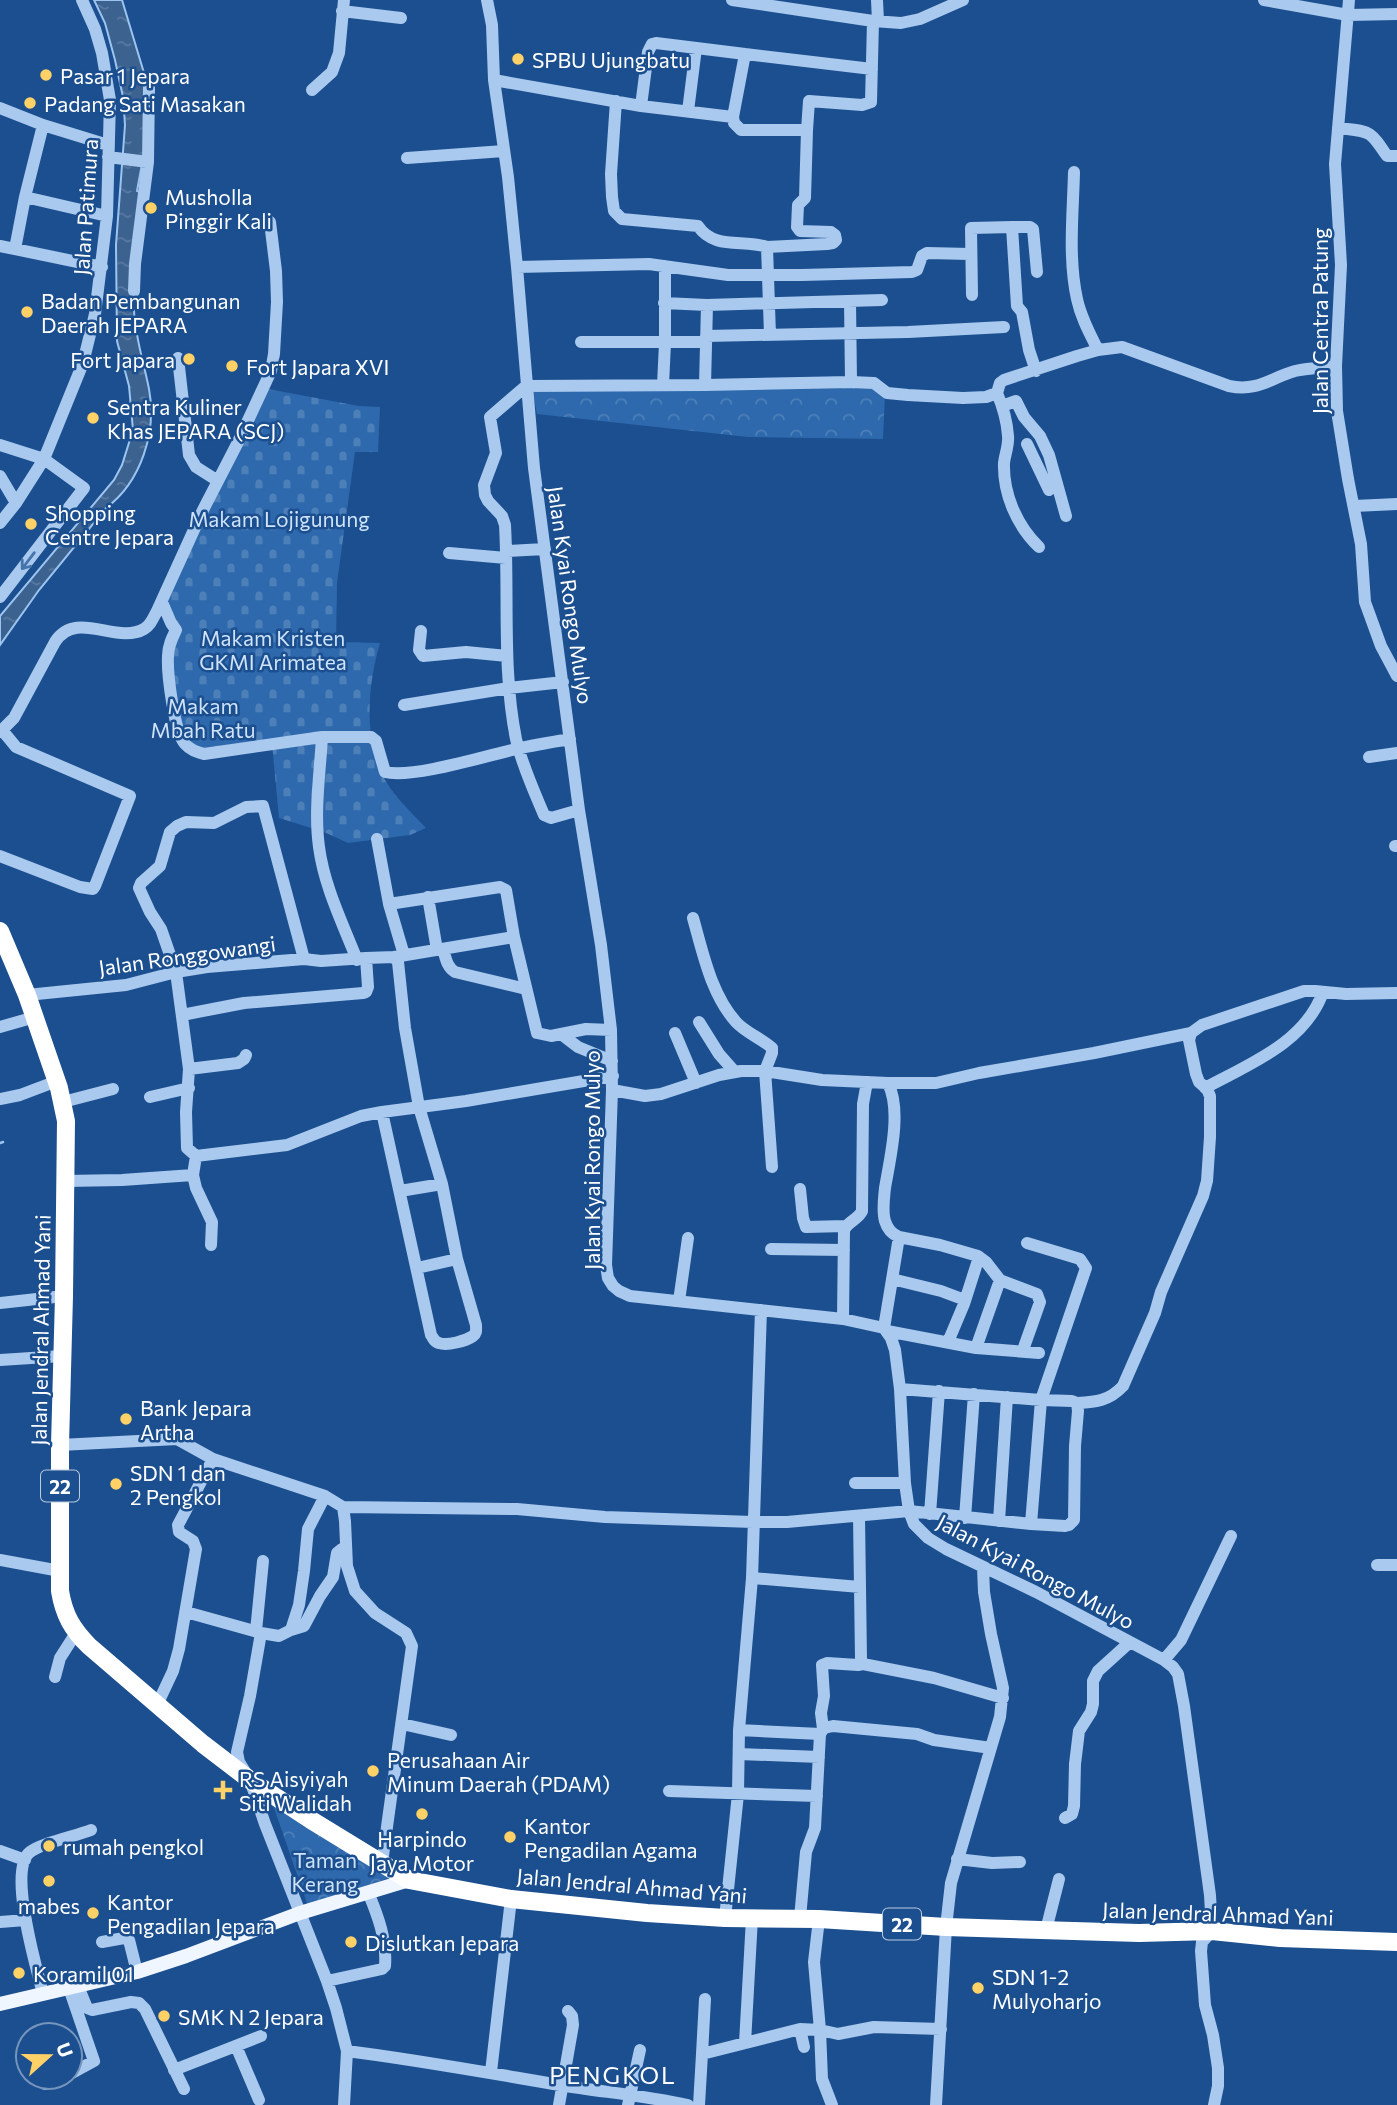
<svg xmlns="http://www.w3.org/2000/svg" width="1397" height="2105" viewBox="0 0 1397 2105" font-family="Commissioner,sans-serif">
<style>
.cemetery{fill:url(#cemetery-stones)}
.park{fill:url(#park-crowns)}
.water{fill:url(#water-ripples);stroke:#9cc4f0;stroke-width:2}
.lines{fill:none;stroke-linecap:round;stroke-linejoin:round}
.stream{stroke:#9cc4f0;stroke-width:2.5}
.minor{stroke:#a9c9ee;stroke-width:12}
.major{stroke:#f0f6ff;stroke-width:14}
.highway{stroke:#fff;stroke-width:18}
.oneway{stroke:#4674ac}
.poi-dot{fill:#ffd166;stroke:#1b4f8f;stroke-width:2.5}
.labels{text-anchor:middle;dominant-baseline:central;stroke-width:5;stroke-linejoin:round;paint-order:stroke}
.shield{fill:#1b4f8f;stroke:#bbcadd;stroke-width:2}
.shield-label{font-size:19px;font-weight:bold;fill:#fff}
.poi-label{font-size:21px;fill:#fff;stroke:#1b4f8f;text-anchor:start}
.street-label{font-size:21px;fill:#fff;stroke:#1b4f8f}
.park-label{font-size:21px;fill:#cfe3fa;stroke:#1b4f8f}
.quarter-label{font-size:24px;letter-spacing:2px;fill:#fff;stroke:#1b4f8f}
</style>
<defs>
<pattern id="cemetery-stones" width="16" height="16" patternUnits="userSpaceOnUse" patternTransform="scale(1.75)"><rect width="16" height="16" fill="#2e69ad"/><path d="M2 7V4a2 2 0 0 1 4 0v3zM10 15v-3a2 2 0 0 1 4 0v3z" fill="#4d80b9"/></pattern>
<pattern id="park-crowns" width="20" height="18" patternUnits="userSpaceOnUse" patternTransform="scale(1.75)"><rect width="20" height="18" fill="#2e69ad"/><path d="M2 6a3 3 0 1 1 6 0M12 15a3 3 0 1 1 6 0" fill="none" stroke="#4d80b9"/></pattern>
<pattern id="water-ripples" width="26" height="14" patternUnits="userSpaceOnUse" patternTransform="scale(1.75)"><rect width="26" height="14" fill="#3c6290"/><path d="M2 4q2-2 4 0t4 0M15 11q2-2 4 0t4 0" fill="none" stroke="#597aa1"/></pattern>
</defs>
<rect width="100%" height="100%" fill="#1b4f8f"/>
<!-- cemetery -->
<path class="cemetery" d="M268,389L359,406L380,407L378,452H355L337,583L336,642L380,643C368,683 364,734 381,772C391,794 410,811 426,828L410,835L348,843L324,832L279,818L272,744L195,751L178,729L171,642L164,602Z"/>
<!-- park -->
<path class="park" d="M871,385L885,394L883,439L748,437L537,414L532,388Z
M273,1805L389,1878L308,1906Z"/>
<!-- water -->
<path class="water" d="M94,0H122L144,73L147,137L137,191L142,193C138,232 132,271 134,310C135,337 144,363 149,389C157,432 141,482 106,508L39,590L0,645V616L114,480L122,465L133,430L129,386L117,341L116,245L125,125L123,97L115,60L105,23Z"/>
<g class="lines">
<!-- stream -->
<path class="stream" d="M0,1143L3,1142"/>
<!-- minor -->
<path class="minor" d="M487,0L492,25L494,80L508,177L517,267L534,468L579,810L601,945L611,1030L612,1090L606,1265L608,1278L613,1286L619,1291L630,1296L843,1319L884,1328L891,1338L895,1350L900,1389L905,1483L909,1511L914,1524L928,1538L946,1549L1036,1592L1164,1660L1173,1667L1178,1674L1184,1706L1210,1895L1212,1931L1202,1942L1201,1951L1205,2005L1213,2035L1218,2068V2086L1214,2105
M732,0L873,21L901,23L920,19L963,0
M877,0L878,21
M1264,0L1348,15L1397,14
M1349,0L1335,164L1341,265L1336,366L1337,411L1348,479L1361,544L1365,602L1381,646L1397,676
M342,11L401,18
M494,80L641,106L733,117L734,123L741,130H807L805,198L798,205L797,227L800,231L831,232L835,235L836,240L833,243L827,244L767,247
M312,90L332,72L339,53L344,0
M616,101L611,174L612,197L614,211L622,219L698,226C714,250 743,239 767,247L770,335
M641,106L648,52L652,44L656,43L745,54
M0,108L43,125L108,145
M688,111L696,48
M733,117L745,54L872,69
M1338,128C1371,132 1369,129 1387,156H1397
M807,130L809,101L862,105L871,102L873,21
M108,157L148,162L149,87
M407,158L504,151
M1074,172C1073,214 1068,258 1077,299C1081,318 1090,334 1098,350
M25,197L107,216
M1012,227H1030L1033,229L1037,272
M0,246L102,267
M15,249L25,197L43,125
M517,267L649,264L728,275H802L912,272L917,270L922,256L927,253L970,254
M134,291L135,264L148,162
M972,295L971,228L1012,227L1017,306L1022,312L1029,350L1036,371
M850,301L851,382
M664,303L707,305L705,385
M707,305L882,300
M706,336L908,332L1004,327
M581,342H705
M178,358L189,455L196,467L218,481
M663,385L665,343V266
M997,393C1003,407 1007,420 1008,436C1009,445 1005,454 1004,463C1003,494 1017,526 1039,547
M1002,406L1016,401L1024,417L1040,436L1049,455L1066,516
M1027,444L1049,490
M0,445L44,459L84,488L0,597
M0,476L16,503
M1354,506L1397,504
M0,523L16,503L44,459L83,363L95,314L107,216L110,100L102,53L95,29L82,0
M506,551L545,549
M449,553L506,558
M162,602L171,623L176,630C172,638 168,646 168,656C167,673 174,732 185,744C190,750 197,752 204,754L322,737H371L376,741L385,772C411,779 486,756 516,749C534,745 552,742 570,739
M421,631L419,650L423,656L466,652L507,656
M404,705L509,688L563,682
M0,732L14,718L55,642C76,609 117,645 144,629C151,625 153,618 157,611L203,510L237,444L271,371L274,354L277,302L276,271L270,222
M322,737C320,773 314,811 319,847C324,886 343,924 357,960
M1369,757L1397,753
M579,810L551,818L544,815C534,791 522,765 516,739C502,669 509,597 505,525L502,516L488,501L485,495L484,485L496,453L490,417L526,386L705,385L851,382L874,383L887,393L908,395L963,398L986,397L997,393L1000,383L1004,380L1077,356L1098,350L1122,347L1229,386C1258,392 1270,378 1295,371C1308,368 1322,368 1336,366
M377,839L389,904
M1395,846H1397
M0,856L80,887L93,889L95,886L130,796L16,747L2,730
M428,897L437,950
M693,918C703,953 711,994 736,1022C746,1033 761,1038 772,1048V1053L765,1071L772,1167
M443,949C446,959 447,967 455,972L526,989
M404,955L389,904L500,887L506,890L514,937
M394,957L514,937L537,1033L551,1036L586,1029L611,1030
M366,958L394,957L398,962L405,1028L419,1107L442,1184L457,1259L476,1325C476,1330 477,1333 473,1336C466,1341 447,1346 439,1343C434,1342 434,1339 431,1335L382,1112
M304,959L263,806L246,807L214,823L186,822L177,826L170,832L160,866L141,883L139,888L150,912L161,929L176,972L189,1069L186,1112L187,1148L196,1156L287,1145L361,1116L382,1112L466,1101L613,1076
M27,995L126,985L176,972L207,967L304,959L321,961L366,958L368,987L366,992L363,993L244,1003L182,1015
M699,1022L719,1054L734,1071
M0,1027L35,1017
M675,1033L696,1083
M561,1034L578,1047L612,1061
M189,1069L238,1063L244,1059L246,1055
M888,1083H936L979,1073L1094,1053L1191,1033
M1205,1088C1249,1064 1305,1043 1323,992
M612,1090L645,1096L661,1094L719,1075L741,1071H765L822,1080L888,1083C902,1111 890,1158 885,1188C884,1198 882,1211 885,1221C887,1228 892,1234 899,1237L940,1245L978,1256L986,1262L1000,1280L1037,1294L1040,1302L1023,1350
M150,1097L189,1088
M0,1099L20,1095L57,1081
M63,1102L113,1089
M196,1156L193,1175L196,1188L212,1222L211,1245
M65,1181L122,1180L193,1175
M800,1189L803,1218L806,1227L845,1226
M400,1191L442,1184
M1027,1243L1080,1259L1086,1268L1041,1400L1031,1524
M771,1249L844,1250
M417,1268L457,1259
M892,1279L941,1291L965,1300
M679,1301L688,1238
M0,1303L64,1296
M843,1319L844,1230C848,1221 858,1220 862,1211L863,1104L867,1082
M884,1328L899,1237
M887,1331L976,1348L1039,1353
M948,1342L964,1304L979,1257
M976,1348L1000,1280
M0,1360L62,1356
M1077,1403C1096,1402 1109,1401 1123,1386L1155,1313L1161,1292L1203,1196L1207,1181L1210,1137V1096L1207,1089L1199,1082L1196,1074L1189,1040L1191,1033L1202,1025L1304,991H1315L1346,994L1397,993
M60,1445L177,1439L213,1459L325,1496L343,1507L345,1521L347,1566L355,1591L375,1613L406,1633L412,1646L382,1863
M855,1483H905
M343,1507L517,1509L605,1517L753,1522H787L909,1511L1031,1524L1065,1526L1069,1525L1074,1520L1075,1446L1078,1411L1077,1403L1072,1401L1041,1400L900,1389
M930,1514L939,1391
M859,1516L861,1659L863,1664L934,1678L1003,1698
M965,1518L974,1394
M999,1521L1007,1397
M0,1560L60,1571
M1377,1565H1397
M752,1578L860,1587
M186,1612L261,1633L279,1636L291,1630L299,1605L304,1571L308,1529L325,1496
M291,1630L304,1626L320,1596L333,1577L337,1553L342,1549L346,1550
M256,1631L263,1561
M261,1633L250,1696L237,1752L239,1762L250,1780L265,1824L327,1981L336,2008L347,2051L344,2105
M1164,1660L1181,1640L1231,1536
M55,1677L60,1658L76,1633
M157,1705L173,1671L179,1649L196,1549L193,1541L179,1532L178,1525L213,1459
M402,1724L451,1735
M823,1729L821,1713L824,1696L822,1665L827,1663L858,1665L863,1664
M739,1730L820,1734
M739,1754L819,1757
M669,1791L817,1796
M1065,1818L1072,1814L1074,1806L1075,1764L1079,1731L1091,1712L1093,1704V1681L1098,1671L1130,1642
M0,1851L25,1860
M957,1859L992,1863L1020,1862
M725,1918L738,1794L739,1730L752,1578L761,1310
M800,1918L806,1852L815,1828L820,1734L824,1728L833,1726L917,1734L934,1740L991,1748
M819,1919L814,1962L820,2030L838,2034L874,2027L941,2029
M0,1922L26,1920
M1046,1930L1059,1879
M102,1942L124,1938L129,1940L137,1972
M327,1981L382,1969L385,1966C387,1940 378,1916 368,1892
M78,1986L87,2008L92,2010L131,2002L139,2003L145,2009L184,2089
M69,1988L94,2061L70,2074
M43,1994C37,1969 7,1870 30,1852C41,1843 76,1836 91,1830
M800,2029L804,2047
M745,2043L752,1918
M236,2046L259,2100
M347,2051C418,2060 489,2073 560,2085C603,2092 646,2096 688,2105
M702,2054L705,1999
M174,2070L261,2036
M491,2072L511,1899
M45,2084L62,2077
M559,2105L573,2025L572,2016L568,2011
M628,2105L640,2050
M699,2105L702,2054L800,2029L820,2030L822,2079L832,2105
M936,2105L946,1927L951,1883L1000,1717L1003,1688L991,1634L984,1592L983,1567"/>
<!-- major -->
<path class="major" d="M0,2004L137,1972L186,1956L300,1913L409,1880"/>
<!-- highway -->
<path class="highway" d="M0,931L27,995L59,1088L66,1121L64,1296L60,1445V1591C64,1615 72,1629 89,1646L203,1744L250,1780L311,1820L409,1880L511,1899L647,1913L725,1918L819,1919L946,1927L1139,1933L1212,1931L1280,1938L1397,1942"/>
</g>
<!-- one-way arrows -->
<defs><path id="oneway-shaft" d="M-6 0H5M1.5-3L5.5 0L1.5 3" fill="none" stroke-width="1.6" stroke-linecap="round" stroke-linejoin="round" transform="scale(1.75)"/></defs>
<use class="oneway" href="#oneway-shaft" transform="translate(28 561) rotate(127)"/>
<!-- markers -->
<g class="poi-dot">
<circle cx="518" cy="59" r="7"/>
<circle cx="46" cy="75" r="7"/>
<circle cx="30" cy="103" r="7"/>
<circle cx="151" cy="208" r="7"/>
<circle cx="27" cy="312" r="7"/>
<circle cx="189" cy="359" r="7"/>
<circle cx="232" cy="366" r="7"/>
<circle cx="93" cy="418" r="7"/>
<circle cx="31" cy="524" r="7"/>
<circle cx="126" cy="1419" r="7"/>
<circle cx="116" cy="1484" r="7"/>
<circle cx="373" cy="1771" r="7"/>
<path d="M219.5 1779.5h7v7h7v7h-7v7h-7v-7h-7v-7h7z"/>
<circle cx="422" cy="1814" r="7"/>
<circle cx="510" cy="1837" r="7"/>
<circle cx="49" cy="1846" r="7"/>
<circle cx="49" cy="1881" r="7"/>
<circle cx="93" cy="1913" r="7"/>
<circle cx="351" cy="1942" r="7"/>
<circle cx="19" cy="1973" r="7"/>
<circle cx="978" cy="1988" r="7"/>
<circle cx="164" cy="2016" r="7"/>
</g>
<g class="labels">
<!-- shield labels -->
<g class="shield">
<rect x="41" y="1470.5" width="38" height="31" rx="5"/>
<rect x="883" y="1908.5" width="38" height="31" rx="5"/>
</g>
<g class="shield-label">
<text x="60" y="1486">22</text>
<text x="902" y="1924">22</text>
</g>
<!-- poi labels -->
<g class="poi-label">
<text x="532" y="59">SPBU Ujungbatu</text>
<text x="60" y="75">Pasar 1 Jepara</text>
<text x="44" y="103">Padang Sati Masakan</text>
<text x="165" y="196">Musholla<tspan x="165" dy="24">Pinggir Kali</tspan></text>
<text x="41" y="300">Badan Pembangunan<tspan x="41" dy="24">Daerah JEPARA</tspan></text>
<text x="175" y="359" text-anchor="end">Fort Japara</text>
<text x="246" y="366">Fort Japara XVI</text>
<text x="107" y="406">Sentra Kuliner<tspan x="107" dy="24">Khas JEPARA (SCJ)</tspan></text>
<text x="45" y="512">Shopping<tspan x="45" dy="24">Centre Jepara</tspan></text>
<text x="140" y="1407">Bank Jepara<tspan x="140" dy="24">Artha</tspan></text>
<text x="130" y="1472">SDN 1 dan<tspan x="130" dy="24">2 Pengkol</tspan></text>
<text x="387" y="1759">Perusahaan Air<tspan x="387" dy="24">Minum Daerah (PDAM)</tspan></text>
<text x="239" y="1778">RS Aisyiyah<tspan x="239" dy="24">Siti Walidah</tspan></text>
<text x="524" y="1825">Kantor<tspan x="524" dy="24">Pengadilan Agama</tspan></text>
<text x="422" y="1838" text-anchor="middle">Harpindo<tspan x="422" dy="24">Jaya Motor</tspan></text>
<text x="63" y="1846">rumah pengkol</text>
<text x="107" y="1901">Kantor<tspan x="107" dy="24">Pengadilan Jepara</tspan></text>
<text x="49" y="1905" text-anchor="middle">mabes</text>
<text x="365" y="1942">Dislutkan Jepara</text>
<text x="33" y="1973">Koramil 01</text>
<text x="992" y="1976">SDN 1-2<tspan x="992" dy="24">Mulyoharjo</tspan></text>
<text x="178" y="2016">SMK N 2 Jepara</text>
</g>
<!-- street labels -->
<g class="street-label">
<text transform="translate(85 207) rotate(-86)">Jalan Patimura</text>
<text transform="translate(1319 321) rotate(-90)">Jalan Centra Patung</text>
<text transform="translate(571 595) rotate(82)">Jalan Kyai Rongo Mulyo</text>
<text transform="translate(187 955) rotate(-8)">Jalan Ronggowangi</text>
<text transform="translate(591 1160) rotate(-90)">Jalan Kyai Rongo Mulyo</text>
<text transform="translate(40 1330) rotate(-89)">Jalan Jendral Ahmad Yani</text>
<text transform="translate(1036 1571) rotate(28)">Jalan Kyai Rongo Mulyo</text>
<text transform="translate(632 1885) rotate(5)">Jalan Jendral Ahmad Yani</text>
<text transform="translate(1218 1913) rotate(2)">Jalan Jendral Ahmad Yani</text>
</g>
<!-- park labels -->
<g class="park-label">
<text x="279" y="518">Makam Lojigunung</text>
<text x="273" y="637">Makam Kristen<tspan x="273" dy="24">GKMI Arimatea</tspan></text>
<text x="203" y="705">Makam<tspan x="203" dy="24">Mbah Ratu</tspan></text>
<text x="325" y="1859">Taman<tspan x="325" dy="24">Kerang</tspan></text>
</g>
<!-- quarter labels -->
<g class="quarter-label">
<text x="613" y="2074">PENGKOL</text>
</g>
</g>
<!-- north arrow -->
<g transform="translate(49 2056) rotate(69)"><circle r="33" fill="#1b4f8f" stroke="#7695bc" stroke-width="2"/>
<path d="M0-5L12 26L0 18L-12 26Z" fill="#ffd166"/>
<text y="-10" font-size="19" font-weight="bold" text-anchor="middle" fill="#ffffff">U</text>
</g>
</svg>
